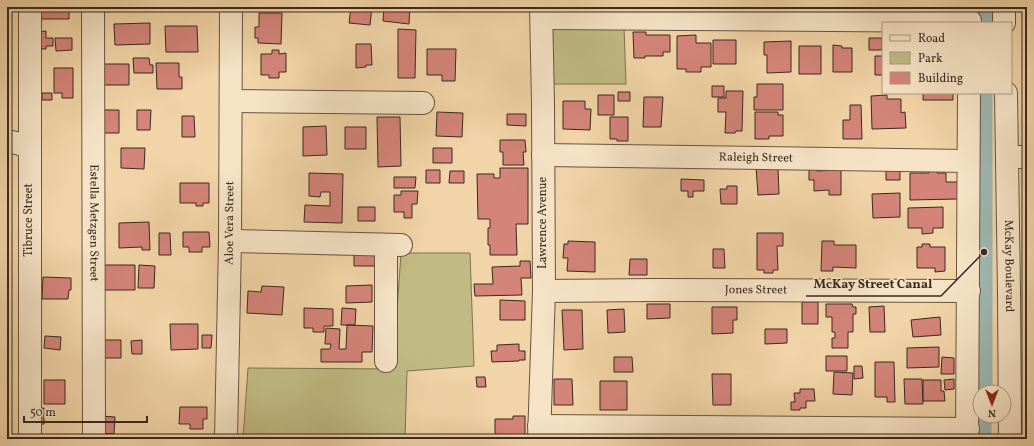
<svg xmlns="http://www.w3.org/2000/svg" width="1034" height="446" viewBox="0 0 1034 446" font-family="Vollkorn,serif">
<style>
.green{fill:#c1bb83;stroke:#7e7252}
.lines{fill:none;stroke-linecap:round;stroke-linejoin:round}
.canal{stroke:#9eb6b1;stroke-width:17}
.building{fill:#d48479;stroke:#3a2921}
.minor-casing{stroke:#685442;stroke-width:24}
.minor{stroke:#f6e3c6;stroke-width:22}
.labels{text-anchor:middle;dominant-baseline:central;stroke-width:3;stroke-linejoin:round;paint-order:stroke}
.street-label{font-size:12px;fill:#3a2921;stroke:#f6e3c6}
.leader{fill:none;stroke:#3a2921;stroke-width:1.5}
.callout-dot{fill:#3a2921;stroke:#f6e3c6;stroke-width:1.5}
.callout-label{font-size:13px;text-anchor:middle;font-weight:bold;fill:#3a2921;stroke:#f6e3c6;stroke-width:3;stroke-linejoin:round;paint-order:stroke}
</style>
<rect width="100%" height="100%" fill="#f1d4a7"/>
<filter id="stains"><feTurbulence type="fractalNoise" baseFrequency=".005" numOctaves="4"/><feColorMatrix values="0 0 0 0 .2 0 0 0 0 .09 0 0 0 0 .02 0 0 0 .5 -.17"/></filter>
<radialGradient id="worn" r=".72"><stop offset=".6" stop-color="#630" stop-opacity="0"/><stop offset="1" stop-color="#630" stop-opacity=".3"/></radialGradient>
<!-- green -->
<path class="green" d="M624,27L626,84H551L552,29Z
M401,253H470L474,366L407,371L405,439H243L248,368L393,369Z"/>
<g class="lines">
<!-- canal -->
<path class="canal" d="M984,23L985,7
M984,392V93
M983,439V416"/>
</g>
<!-- building -->
<path class="building" d="M37,7H69V19H37Z
M351,7H372L370,25L349,23Z
M384,7H410L409,24L383,21Z
M881,7H905V8L881,9Z
M7,8H9L8,34H7Z
M259,13H282L281,44L258,43V38H255V27H259Z
M150,23V44L115,45L114,24Z
M165,26H197L198,52H166Z
M398,29L416,30L415,78H398Z
M46,31V38H53V46H46V49H36L35,32Z
M633,32H646V35H670V52H663V56H645V58H634Z
M696,35V43H711V67H701V72H686V69H677V36Z
M7,38H9V68H7Z
M55,38H72V50L56,51Z
M869,38H882V50H869Z
M713,40H736V64H713Z
M791,41V72L767,73V55H764V42Z
M356,44H371L372,65H366V67L356,68Z
M833,45L842,46V48H852V72H833Z
M799,46H821V74H799Z
M427,49H456L455,81H442V75H427Z
M272,50H279V54L286,53V72H279V78H269V75H261V54H272Z
M875,56H883V75H875Z
M133,58H149L150,65H153V73H134Z
M156,63H179V77H182V89H157Z
M103,64H129V85H103Z
M54,68H73V98H62V93H54Z
M757,84H783V110H754V97H757Z
M712,86H724V97H712Z
M726,91H743L742,131H736L735,133H725L726,112H718V98H726Z
M618,92H630V101H618Z
M42,93H52V100H42Z
M923,93H953V100H923Z
M598,95H614V115H598Z
M887,95V99H901V113L905,112L906,128L872,129L871,96Z
M644,97H663L661,127H643Z
M563,101H585V109H591L590,130L563,129Z
M850,105H861L862,139H843V120H850Z
M101,110H119V133H101Z
M137,110H151L150,130H137Z
M437,112L463,113L462,137L436,136Z
M755,112H778V115H783V136H769V139H755Z
M507,114H526V126L507,125Z
M182,116H194L195,137H182Z
M377,117H400L401,166L378,167Z
M610,117H628V141H617V139H610Z
M326,126L327,155L303,156V127Z
M345,127H366V149H345Z
M500,140H525L526,152H523L524,165H503V152H500Z
M121,148H145L144,169L121,168Z
M433,148H452V163H433Z
M900,166V180H886V167Z
M756,167L778,168L779,194L758,195Z
M809,167H817V171L841,170V195H829V190L814,191V180H809Z
M500,168H528V224H516L517,255H490V245H488V228H490V219H478L477,174H494V178H500Z
M929,168H937V173H946V182H958V199L910,200V173H929Z
M426,170H440V183H426Z
M450,171H464V183H449Z
M309,173L343,174L342,223L304,222L305,205L330,206V192H321L320,197L309,196Z
M394,177H416L415,188H394Z
M681,179L704,180V191H693V197H688V191H681Z
M180,183H209V203H203V206H196V203H180Z
M727,186H737V204H721L720,189H727Z
M401,191H418L417,204H412V218H404V212H394V195H401Z
M900,193V217L873,218L872,194Z
M358,207H375V221H358Z
M943,207V228H933V233L922,234V228H908V208Z
M149,222L150,250H142V247L119,248V223Z
M183,232H209L210,247H202V252H189V247H183Z
M159,233H170L171,255H159Z
M757,233H783V246H777L778,270H773V273H764V270H757Z
M568,241L595,242V272L567,271L568,258H563L564,244H568Z
M822,241H834V245H856V268L833,267V271H821Z
M922,244H930V247H945V271L935,272V268H917V247H922Z
M713,249H724L725,268H713Z
M354,252H375V266H354Z
M630,259H647V275H629Z
M520,261H530L531,278H521L522,295L475,296L474,284H493L492,267L520,266Z
M102,265H135V290H102Z
M139,265L155,266L154,288H138Z
M43,277L71,278V290H69L68,299H42Z
M372,285V302L346,303V286Z
M262,286L284,287L282,315L247,313L248,291L261,292Z
M500,300L525,301V320H500Z
M802,302H818V324H802Z
M647,304H670V318L647,319Z
M826,304H852L853,307H856V314H853V332H848V348H832V338H835V332H832V317H826Z
M884,306L885,332H870L869,307Z
M712,307H737V320H733V333L712,334Z
M304,308L333,309V326H324V332H313V328H304Z
M342,308L356,309L355,325H341Z
M624,309L625,332L608,333L607,310Z
M562,310H582L583,349L564,350Z
M940,317L941,335L913,337L911,320Z
M170,324H198V349L171,350Z
M347,325L373,326L372,352H362V362H321V349H330L331,344H325L326,328L340,329L339,349H346Z
M765,329H787V343L765,344Z
M202,335H212L211,348H202Z
M45,336L61,337L60,350L44,348Z
M102,340H121V358H102Z
M142,340V354H132L131,341Z
M519,344V351H525V360H519V361L492,362L491,351H497V345Z
M939,347V367L907,368V348Z
M826,356H847V371H826Z
M614,357H632L633,372H614Z
M942,357L954,358V374H941Z
M875,362H894L895,402H887V397H875Z
M854,366H862L863,378L854,379Z
M834,372L853,373L852,395L833,394Z
M712,374H731V405H713Z
M476,377H485L486,387H477Z
M554,379H572L573,405H554Z
M904,379H922L923,404H905Z
M954,379V389L945,390L944,380Z
M44,380H65V404H44Z
M923,380H941V391H944L945,401H923Z
M600,381H627V410H600Z
M800,389H814L815,401H806V408H800V410H791V402H795L794,393H800Z
M180,407H207V419H203V429H190V424H179Z
M44,408V424L32,425L31,409Z
M101,416L115,417L114,434L99,433Z
M513,416H525V439H495V419H513Z"/>
<g class="lines">
<defs>
<g id="minor">
<path id="s1" d="M93,7L94,439"/>
<path d="M1004,7V23"/>
<path d="M542,18L970,21"/>
<path id="s2" d="M1006,93L1009,292L1010,439"/>
<path d="M231,101L423,103"/>
<path d="M7,141L29,146"/>
<path id="s3" d="M543,155L968,161"/>
<path d="M1007,157H1027"/>
<path d="M230,241L401,245"/>
<path id="s4" d="M544,291L655,290L969,291"/>
<path d="M386,361V245"/>
<path d="M539,426L968,429"/>
<path d="M30,433V7"/>
<path id="s5" d="M226,439L230,241L231,7"/>
<path d="M539,439L544,291L543,104L541,7"/>
<path d="M967,439L969,93"/>
</g>
</defs>
<!-- minor casing -->
<use href="#minor" class="minor-casing"/>
<!-- minor -->
<use href="#minor" class="minor"/>
</g>
<g class="labels">
<!-- street labels -->
<g class="street-label">
<text stroke="none"><textPath href="#s3" startOffset="213">Raleigh Street</textPath></text>
<text transform="translate(29 220) rotate(-90)">Tibruce Street</text>
<text stroke="none"><textPath href="#s1" startOffset="216">Estella Metzgen Street</textPath></text>
<text stroke="none"><textPath href="#s5" startOffset="216">Aloe Vera Street</textPath></text>
<text transform="translate(543 223) rotate(-90)">Lawrence Avenue</text>
<text stroke="none"><textPath href="#s2" startOffset="173">McKay Boulevard</textPath></text>
<text stroke="none"><textPath href="#s4" startOffset="212">Jones Street</textPath></text>
</g>
</g>
<!-- callouts -->
<path class="leader" d="M984 252L941 296H806"/>
<circle class="callout-dot" cx="984" cy="252" r="4"/>
<g class="callout-label">
<text x="873" y="288">McKay Street Canal</text>
</g>
<!-- margin -->
<rect width="1034" height="446" fill="none" stroke="#f1d4a7" stroke-width="24"/>
<rect x="8" y="8" width="1018" height="430" fill="none" stroke="#3a2921" stroke-width="2"/>
<rect x="12" y="12" width="1010" height="422" fill="none" stroke="#3a2921"/>
<!-- legend -->
<rect x="882" y="22" width="130" height="72" fill="#f6e3c6" stroke="#ab9984"/>
<rect x="890" y="35" width="20" height="6" fill="#f6e3c6" stroke="#ab9984"/>
<text x="918" y="42" font-size="12" fill="#3a2921">Road</text>
<rect x="890" y="52" width="20" height="12" fill="#c1bb83" stroke="#ab9984"/>
<text x="918" y="62" font-size="12" fill="#3a2921">Park</text>
<rect x="890" y="72" width="20" height="12" fill="#d48479" stroke="#ab9984"/>
<text x="918" y="82" font-size="12" fill="#3a2921">Building</text>
<!-- north arrow -->
<g transform="translate(992 404) rotate(180)"><circle r="19" fill="#f6e3c6" stroke="#ab9984"/>
<path d="M0-3L7 15L0 10L-7 15Z" fill="#8f2418"/>
<text y="-6" font-size="11" font-weight="bold" text-anchor="middle" fill="#3a2921">N</text>
</g>
<!-- scale -->
<path d="M24 416v6h123v-6" fill="none" stroke="#3a2921" stroke-width="2"/>
<text x="30" y="416" font-size="12" fill="#3a2921" stroke="#f6e3c6" stroke-width="3" paint-order="stroke">50 m</text>
<rect width="100%" height="100%" filter="url(#stains)"/>
<rect width="100%" height="100%" fill="url(#worn)"/>
</svg>
